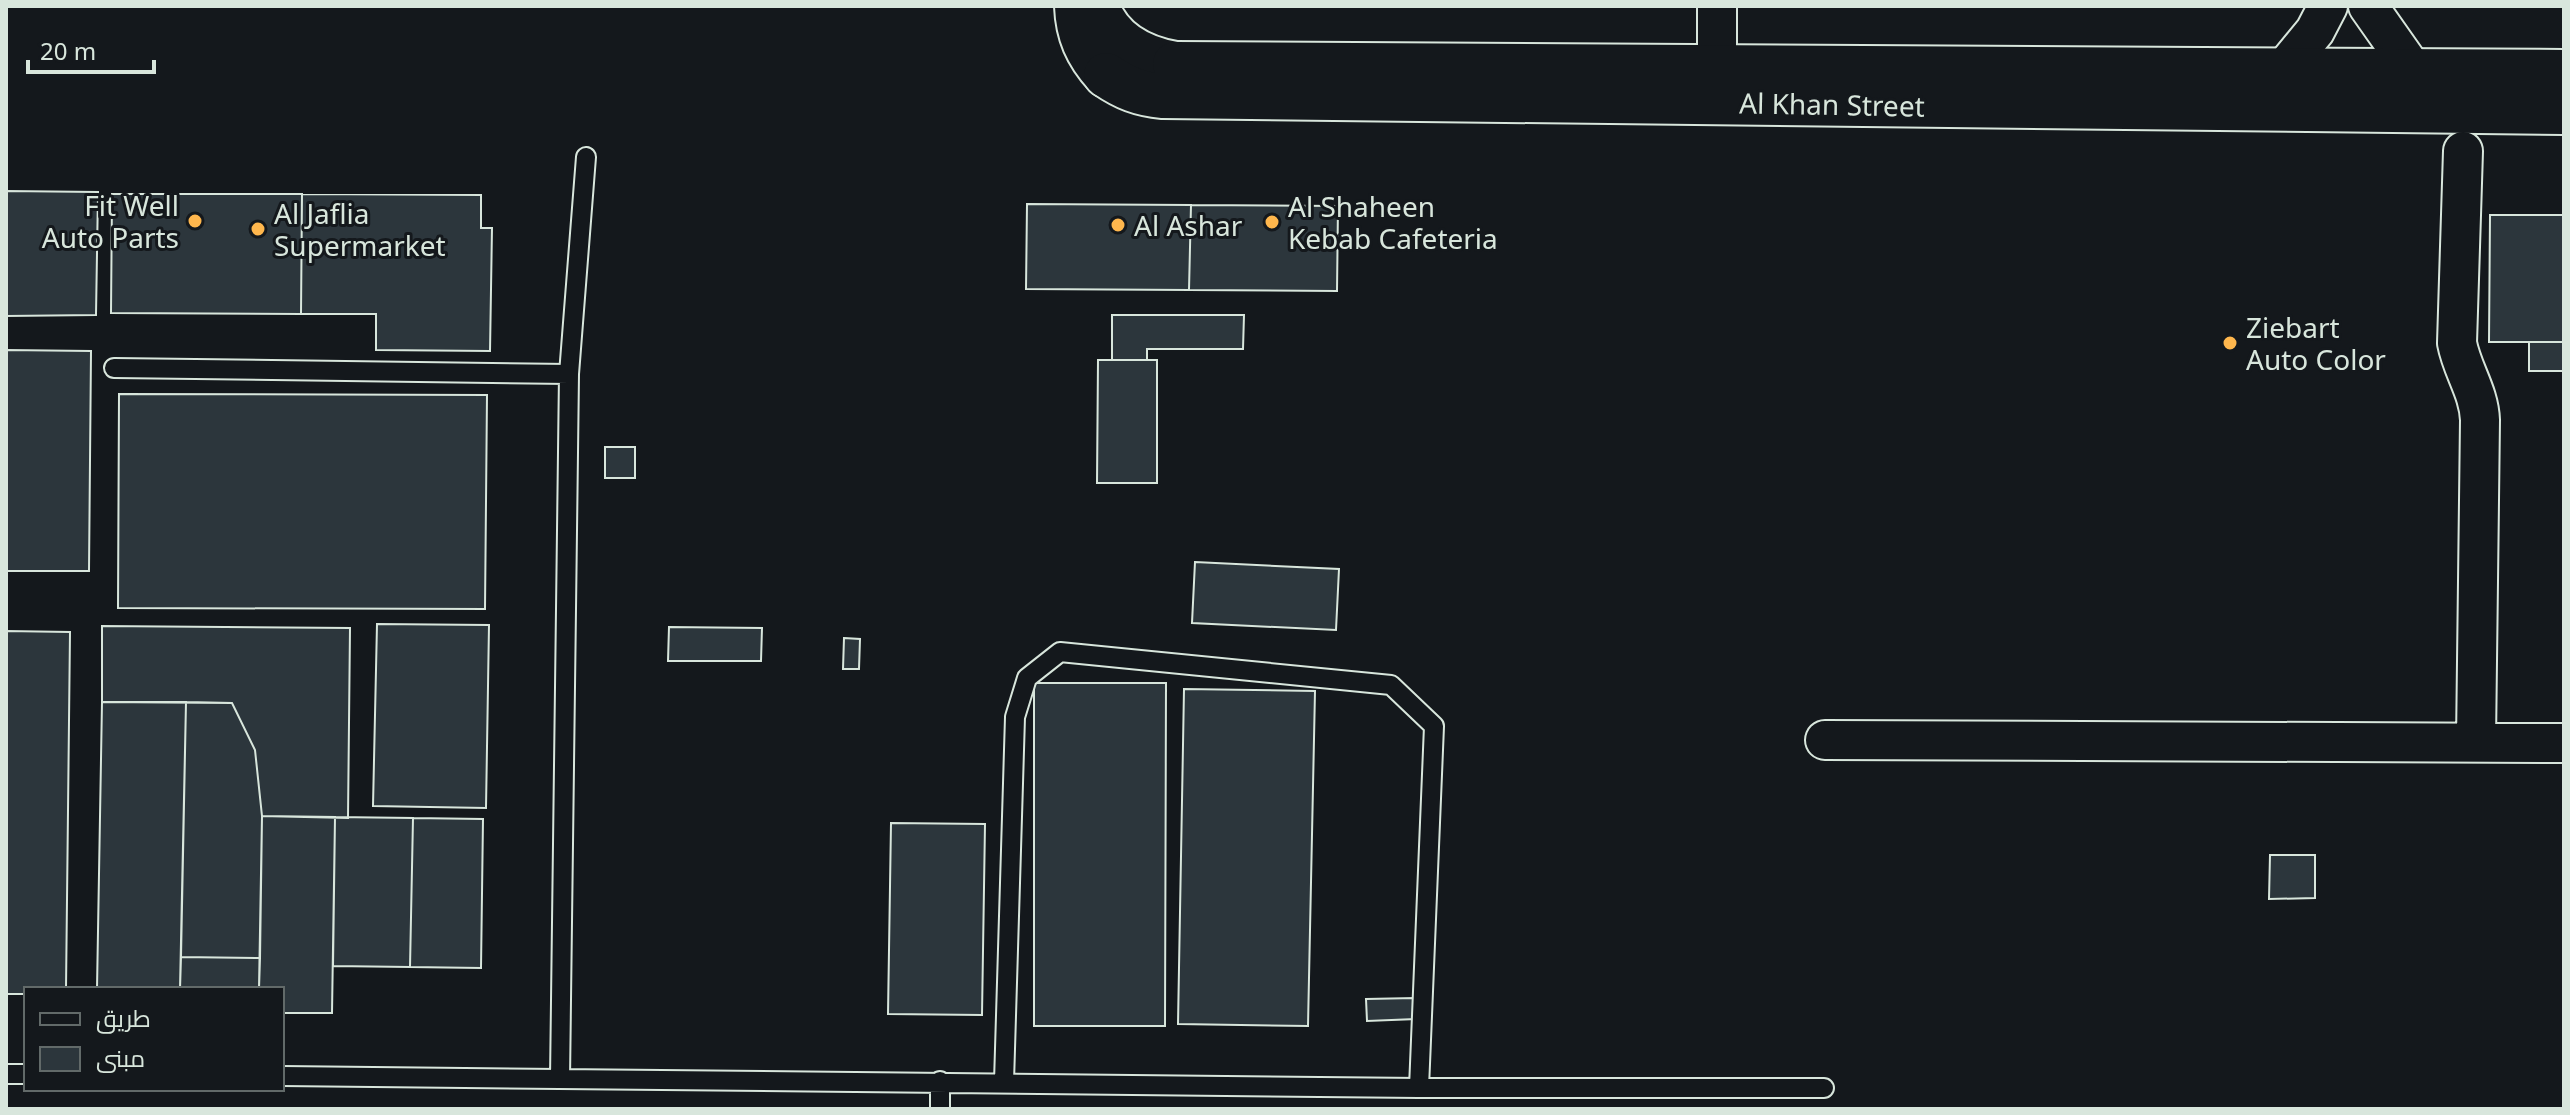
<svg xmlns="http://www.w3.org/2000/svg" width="2570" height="1115" viewBox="0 0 2570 1115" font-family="'Noto Sans',Cairo,sans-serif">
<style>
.building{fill:#2c363c;stroke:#d8e6dc;stroke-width:2}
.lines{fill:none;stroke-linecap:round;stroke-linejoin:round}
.service-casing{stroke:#d8e6dc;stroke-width:22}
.minor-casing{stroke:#d8e6dc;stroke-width:42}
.tertiary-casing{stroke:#d8e6dc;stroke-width:48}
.primary-casing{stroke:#d8e6dc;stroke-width:48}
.service{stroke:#14181c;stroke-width:18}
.minor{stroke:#14181c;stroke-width:38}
.tertiary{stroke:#14181c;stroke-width:44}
.primary{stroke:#14181c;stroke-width:44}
.poi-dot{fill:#ffb74d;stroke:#14181c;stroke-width:3}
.labels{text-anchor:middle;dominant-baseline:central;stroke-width:6;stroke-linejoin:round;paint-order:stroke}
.street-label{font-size:28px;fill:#d8e6dc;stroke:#14181c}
.poi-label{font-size:28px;fill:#d8e6dc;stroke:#14181c;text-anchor:start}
</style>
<rect width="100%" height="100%" fill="#14181c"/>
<!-- building -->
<path class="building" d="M6,191L98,192L96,315L6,316Z
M112,194H302L301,314L111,313Z
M302,194L481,195V228H492L490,351L376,350V314H301Z
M1027,204L1191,205L1189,290L1026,289Z
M1191,205L1338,206L1337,291L1189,290Z
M2490,215H2564V342H2489Z
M1112,315H1244L1243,349H1147V360H1112Z
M2529,342H2564V371H2529Z
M6,350L91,351L89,571H6Z
M1098,360H1157V483H1097Z
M119,394L487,395L485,609L118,608Z
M605,447H635V478H605Z
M1195,562L1339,569L1336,630L1192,623Z
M377,624L489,625L486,808L373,806Z
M102,626L350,628L348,818L262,816L255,750L232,703L102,702Z
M669,627L762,628L761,661H668Z
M6,631L70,632L66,989H26V994H6Z
M844,638L860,639L859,669H843Z
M1034,683H1166L1165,1026H1034Z
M1184,689L1315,691L1308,1026L1178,1024Z
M102,702H186L180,989H97Z
M186,702L232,703L255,750L262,816L260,958L181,957Z
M262,816L335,817L332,1013H282V989H259Z
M335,817L413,818L410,967L333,966Z
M413,818L483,819L481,968L410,967Z
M891,823L985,824L982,1015L888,1014Z
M2270,855H2315V898L2269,899Z
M181,957L260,958L259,989H180Z
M1415,998L1416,1019L1367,1021L1366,999Z"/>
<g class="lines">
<defs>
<path id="service" d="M114,368L569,374
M6,1074H26
M282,1076L1419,1088H1824
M560,1079L569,374L586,157
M1004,1082L1015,717L1027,678L1060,652L1391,685L1434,726L1419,1088
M940,1109V1081"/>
<path id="minor" d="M2368,6L2413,70
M1717,67V6
M2283,70L2315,31L2328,6
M2463,151L2457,343C2462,370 2479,392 2480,420L2476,742
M1825,740L2564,743"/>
<path id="tertiary" d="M1077,6C1078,34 1087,54 1106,75
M1097,6C1109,41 1141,58 1175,64"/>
<path id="primary" d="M1175,64L2564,72
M1106,75C1125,88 1140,94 1163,96L2564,112"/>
</defs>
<!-- service casing -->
<use href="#service" class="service-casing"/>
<!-- minor casing -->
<use href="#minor" class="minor-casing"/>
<!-- tertiary casing -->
<use href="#tertiary" class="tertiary-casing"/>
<!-- primary casing -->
<use href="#primary" class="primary-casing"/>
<!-- service -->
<use href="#service" class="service"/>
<!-- minor -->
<use href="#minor" class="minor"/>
<!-- tertiary -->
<use href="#tertiary" class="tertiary"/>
<!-- primary -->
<use href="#primary" class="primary"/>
</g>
<!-- markers -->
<g class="poi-dot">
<circle cx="195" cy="221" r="8"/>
<circle cx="1272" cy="222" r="8"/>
<circle cx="1118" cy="225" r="8"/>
<circle cx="258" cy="229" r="8"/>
<circle cx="2230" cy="343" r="8"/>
</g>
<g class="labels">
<!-- street labels -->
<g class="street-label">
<text transform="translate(1832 104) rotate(1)">Al Khan Street</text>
</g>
<!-- poi labels -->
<g class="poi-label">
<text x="179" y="205" text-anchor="end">Fit Well<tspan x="179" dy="32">Auto Parts</tspan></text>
<text x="1288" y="206">Al Shaheen<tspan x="1288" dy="32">Kebab Cafeteria</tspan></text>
<text x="274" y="213">Al Jaflia<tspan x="274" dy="32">Supermarket</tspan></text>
<text x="1134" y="225">Al Ashar</text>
<text x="2246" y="327">Ziebart<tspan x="2246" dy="32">Auto Color</tspan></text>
</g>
</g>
<!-- border -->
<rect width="2570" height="1115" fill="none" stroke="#d8e6dc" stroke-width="16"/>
<!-- legend -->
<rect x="24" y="987" width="260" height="104" fill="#14181c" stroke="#626a69" stroke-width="2"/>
<rect x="40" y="1013" width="40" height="12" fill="#14181c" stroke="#626a69" stroke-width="2"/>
<text x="96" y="1027" font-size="24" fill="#d8e6dc">طريق</text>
<rect x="40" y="1047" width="40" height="24" fill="#2c363c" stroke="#626a69" stroke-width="2"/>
<text x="96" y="1067" font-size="24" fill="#d8e6dc">مبنى</text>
<!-- scale -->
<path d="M28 60v12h126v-12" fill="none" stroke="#d8e6dc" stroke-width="4"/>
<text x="40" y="60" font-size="24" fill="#d8e6dc" stroke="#14181c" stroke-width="6" paint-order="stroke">20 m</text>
</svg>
